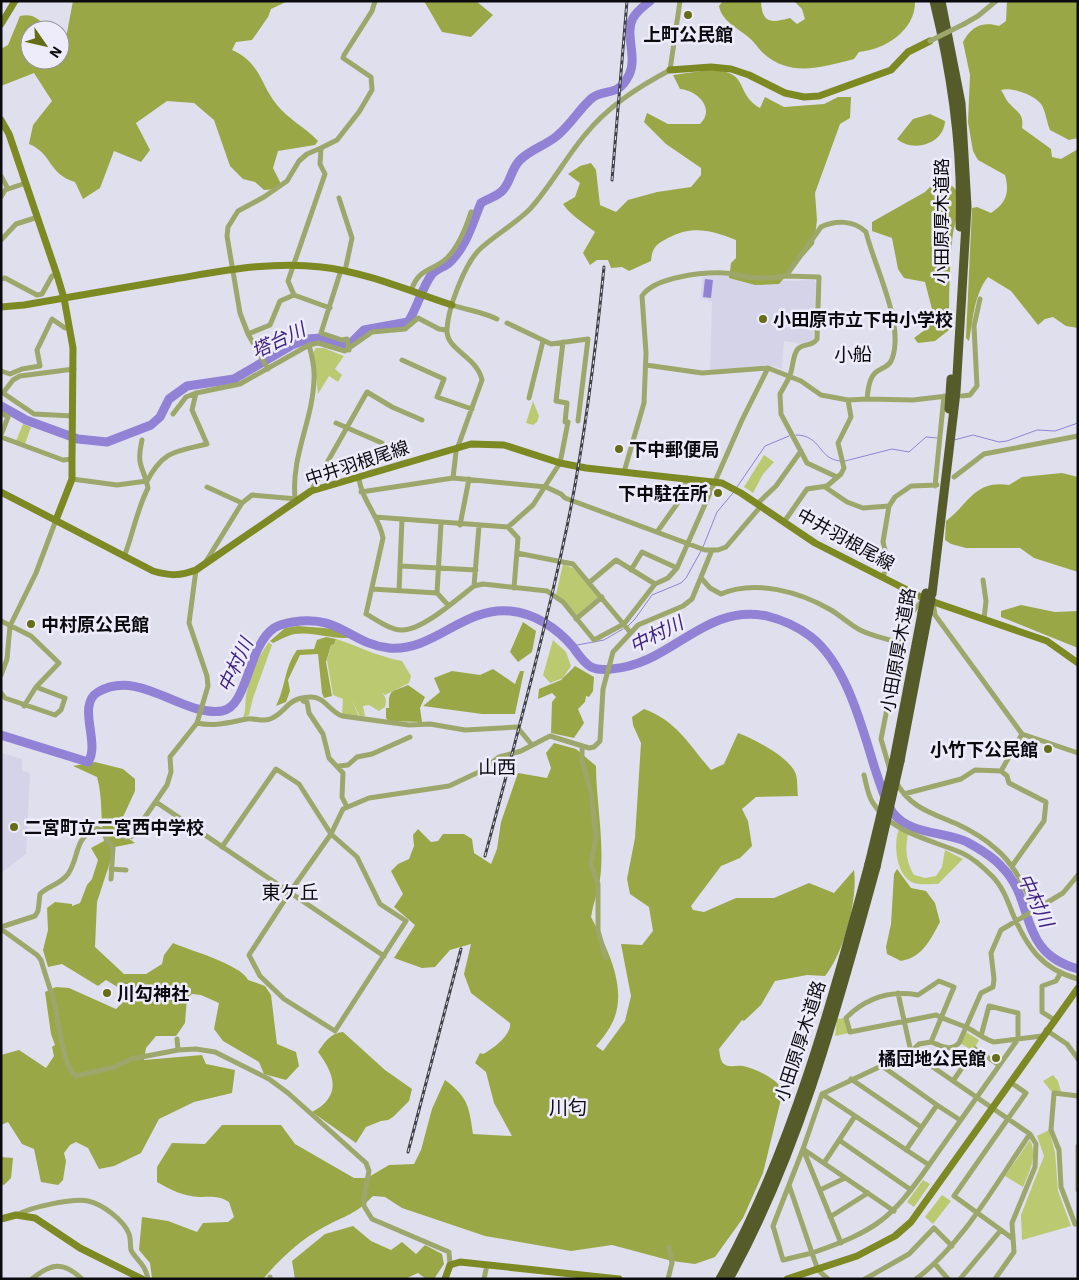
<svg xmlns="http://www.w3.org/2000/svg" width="1079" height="1280" viewBox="0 0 1079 1280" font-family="'IBM Plex Sans','Noto Sans JP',sans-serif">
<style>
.built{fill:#d5d3e8}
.green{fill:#bbc971}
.forest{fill:#9aa747}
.water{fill:#9182d5}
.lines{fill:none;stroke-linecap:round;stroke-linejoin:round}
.stream{stroke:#9182d5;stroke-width:1}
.river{stroke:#9182d5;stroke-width:9}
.street{stroke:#9da76b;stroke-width:5}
.secondary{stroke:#7d8922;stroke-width:7}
.highway{stroke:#555c2a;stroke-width:9}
.rail-casing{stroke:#414148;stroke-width:3}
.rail{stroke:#eeecfa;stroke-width:1;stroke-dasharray:4;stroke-linecap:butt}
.street-bridge{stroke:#9da76b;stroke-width:5}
.highway-bridge{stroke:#555c2a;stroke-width:9}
.poi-dot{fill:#656e16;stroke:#eeecfa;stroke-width:2}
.labels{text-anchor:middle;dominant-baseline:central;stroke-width:5;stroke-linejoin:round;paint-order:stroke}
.poi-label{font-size:18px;font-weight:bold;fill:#0b0b0f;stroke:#eeecfa;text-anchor:start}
.street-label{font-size:18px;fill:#0b0b0f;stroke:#eeecfa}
.water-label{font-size:19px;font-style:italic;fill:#3e1f80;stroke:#eeecfa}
.neighbourhood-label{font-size:19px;fill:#0b0b0f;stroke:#eeecfa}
</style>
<rect width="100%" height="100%" fill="#e0dfed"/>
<!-- built -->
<path class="built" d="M722,275L788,281L814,280L817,285L813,341L804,344L784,341L782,369L769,365L710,370L712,302L701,298L702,277Z
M1,753L22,759V771L28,772L30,774L26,854L1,873Z"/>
<!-- green -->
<path class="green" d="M316,348H324L344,356L335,369L342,375L338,382L329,376L318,394L313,353Z
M533,401L539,416L537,422L533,425L526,423Z
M23,424L31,427L25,444L16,441Z
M764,455L774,462L763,474L753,493L744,487Z
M563,564L573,568L598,597L577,615L556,595Z
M336,639C358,646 379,657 402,661L411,676L409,683L385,695L382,692C386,698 387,700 385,707L379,711L369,705L363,706L365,716L360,717L352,700L359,717L342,715L343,699L333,695L327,660L331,645L334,644Z
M553,640L566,652L571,666L563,678L550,683L543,675Z
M269,642L272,645L253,698L249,715L243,718C246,710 245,704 246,696C250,676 257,658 269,642Z
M899,829L908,834C905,850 906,861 914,875L925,878L936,876L942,867L945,850L963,859L938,884C931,884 920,885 914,883C896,876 893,844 899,829Z
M845,1018L849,1033L835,1036L837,1019Z
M966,1032L979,1040L973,1051L960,1043Z
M1053,1075L1058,1081L1061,1092L1051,1091L1043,1081Z
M1049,1130L1055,1152L1058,1191L1071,1226L1022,1240L1021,1215L1044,1156L1037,1136Z
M1030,1140C1038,1155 1029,1173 1023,1187L1005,1176Z
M923,1180L930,1184L914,1207L907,1202Z
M942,1195L951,1201L933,1224L925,1217Z"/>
<!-- forest -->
<path class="forest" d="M73,1H288L271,9L268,17L252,40L236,42L232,50C261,63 260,84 277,105C288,119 306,128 318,141L315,145L278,151L273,168L281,184L277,189L264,190L255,182L243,179L230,166L214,120L194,103L167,101L136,123L150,150L141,162L114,151L100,188L83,199L75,182C48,174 52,153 29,144L33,125L52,101L34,73L1,86V49L8,45L20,16C34,13 40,20 49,30H30V60H60V43H65Z
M424,1H476L493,15L471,37L442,32Z
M723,1H761C762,24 771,23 790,18L797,24L805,19L802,9L794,1H915C916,30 885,50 859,52L854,59C823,67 790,78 763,53C757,47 754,41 747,36C736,27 722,21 719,6Z
M1007,1H1078V138L1069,140L1050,130C1047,123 1045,109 1041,104C1033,94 1012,87 1001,90C1004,94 1006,101 1010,104C1018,113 1024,114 1022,128L1051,149L1052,157L1061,159L1078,149V328L1066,326L1053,317L1045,319L1038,325L1011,291L988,277C974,294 973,320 969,341L966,338L972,208L977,207L991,213C1006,203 1010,193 1005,175L978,160L973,151L968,122L970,75L963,42C971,26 983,21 999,26L1006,21Z
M709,70C752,71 733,92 760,108L765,97L784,107L824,104L838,97H851L850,118L840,124L815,193L817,220L814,244L779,284L755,285L729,278L731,263L736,258V240C711,230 692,225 668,238C656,244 652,248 651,261L629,271L622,267L611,268L608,260H597L590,265L583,253L595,232C584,223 570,215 563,204L575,197L580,183L568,174L580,166L591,163L596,170L600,205L616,212L628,200L657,192L691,187L701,175V168L666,144L644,122L647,113L668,124H700C716,109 697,90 680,89L673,75Z
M930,114L945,121C944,144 913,153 897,139L913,119Z
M936,181C945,181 955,185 958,194C961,207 955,221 953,233C949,265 949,298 949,330L935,341L918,343L914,338L926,329L934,317L925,282L904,278L898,269L892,238L872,231V222L925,192Z
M1062,473L1078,477V572L1034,558L1020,548H966L951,544L945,540L946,521C970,503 974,480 1009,485L1022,477Z
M1021,605L1055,612L1078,611V648L1001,617V611Z
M523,622L536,631L532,652L518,662L510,652Z
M298,626L336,629L354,637C334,641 315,631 295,634C288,635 280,640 273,643L270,641L285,628Z
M326,637L336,639L334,644L331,645L326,662L332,696L324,698L322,693L318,654L300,655L288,680L290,691L286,702L276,706C286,686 284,668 297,650L314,649L317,640Z
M575,666L594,677L593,691L589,697L586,696L585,702L578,709L584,723L574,738L551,733L552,702L556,697L552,693L538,699L539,689L561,680Z
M493,669L515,684L520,671H524L515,714H482L423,706L440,692L434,678L452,671L480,675Z
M408,685L425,697L420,708L422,722L389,721L386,718V708H389C388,688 393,692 408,685Z
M644,709C678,722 688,744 711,770L724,764L738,733C754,739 787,756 795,772C798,778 797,789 798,796L756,797L742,809L748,821L752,846L740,858L721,866L691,906L693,910L704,912L736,898H774L809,883L834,893L854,870C858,899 844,953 825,976L807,975L775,981L761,1005L744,1021L742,1020L719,1049C720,1054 720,1061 724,1064C728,1068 737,1065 743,1066C756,1069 778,1079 783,1091L763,1173L743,1218L715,1257L695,1264L672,1261L612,1245L571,1251L485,1236L402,1208L385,1197L373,1196C355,1215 346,1215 324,1227C300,1240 281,1258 263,1279L152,1278L150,1263L139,1250L142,1217L168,1221L197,1232L203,1223L228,1222L234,1217L229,1202C214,1193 207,1199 191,1196C178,1194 168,1188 157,1182V1167L172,1143L205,1144L222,1125H281L295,1144L354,1178H367L389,1165L414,1164L421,1150L432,1109L445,1080C468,1097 469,1106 473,1134L512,1136L494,1103L486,1072L475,1063L480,1053L483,1054C493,1049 512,1034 510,1023L471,993L464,974L471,944L450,950L435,967L422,968L394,958L415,925L394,907L403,894L391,871L398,864L409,859L414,846L413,835L418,829L431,842L438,841L443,834H464L472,839L474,853L491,864L497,849L501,822L518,773L547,778L551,768L546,753L554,743L576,749L596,766C596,802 605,843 600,879C598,891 593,904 591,917C607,948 631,992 610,1027C606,1034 601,1040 596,1046L603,1051L625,1021L631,996L621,944L642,945L653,931L649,907L630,894L627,879L635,838L641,743L633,725L632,717Z
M95,762L123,769L135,779V791L117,830L135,843L115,847L97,902L95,947L124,974H146L162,964L164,955L173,943C189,950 242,965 248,980L265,986L271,995L277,1044L296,1052L299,1066L286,1080L264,1074L259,1062L223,1041L214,1029L219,1003L201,995L192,994L187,998L185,1023L176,1036H156L146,1048L144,1060L202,1055L206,1064L235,1070L232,1093L194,1102L159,1119L141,1153L114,1166L99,1169L88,1148L76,1142L70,1145L64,1153L66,1161L63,1180L58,1185L41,1182L34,1149L22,1144L8,1122L1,1125V1055L19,1050L46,1068L54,1056L52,1047L55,1045L51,1034L45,992L56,987L69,988L116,1009L123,1002L125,995L119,988L106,980L98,986L62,964L48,967L43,950L48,930L47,908L55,902L72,904V906L80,903L87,885L92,879L98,860L91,848L104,841C100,820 103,797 97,777L73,766Z
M897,869L911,888L926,891L935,903L940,922C930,940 923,957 901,961L887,954L886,947L891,924L894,874Z
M343,1032L385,1070L412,1089L409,1101L393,1117L388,1120L381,1121L366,1127L356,1143L312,1112C342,1096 335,1075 318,1052C325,1042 330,1033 343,1032Z
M1,1157L13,1158L11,1178L4,1185L1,1184Z
M353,1226L371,1241L391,1250L402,1242L416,1254L425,1245L442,1254L444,1264L434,1279H426L418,1273L405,1279H295L292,1261L325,1234Z"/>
<!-- water -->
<path class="water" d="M705,279L713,280L711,298L703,297Z"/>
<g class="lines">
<!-- stream -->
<path class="stream" d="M796,435C822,435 818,460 841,461
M954,440L973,435L999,442L1007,441L1037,430L1055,431L1078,423
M845,461L892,449L909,452L926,437L938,438
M737,487L765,446L789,436
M703,547L717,512L733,493
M627,627L635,619L652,595L681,583L686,578L701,551
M572,646L604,640L623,629"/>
<!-- river -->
<path class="river" d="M1,406L26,420L78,439L107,442L151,425L160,417L169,399L187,386L234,379L292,345L308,339L321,338L343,345L352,342L364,330L408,322C418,307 421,289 432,274C437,268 446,267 451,261C467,245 472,224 481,203C488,198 497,197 503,190C511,181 511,169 520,160C531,149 547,145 558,135C571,124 581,107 592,98C604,88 618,98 629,75C638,57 624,34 633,18C637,11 644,6 650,1
M1,735L88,762C101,744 76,705 98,692C140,668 182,717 222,711C248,707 247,647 274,628C279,625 287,623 293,622C340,614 350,644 389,648C434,652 462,607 510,611C534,613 557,628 573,647C578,654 583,662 591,667C597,670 604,670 611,669C672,665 703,603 767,616C783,620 798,627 810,636C846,663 862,727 875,769C880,783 884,800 893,813C910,835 944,831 967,842C978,848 993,857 1001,866C1037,901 1016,952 1078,969"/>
<!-- street -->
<path class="street" d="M964,24L978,16L996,1
M1,176L8,189
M1,197L5,190L26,183
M339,198L352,238L345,271
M1,240L16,224L38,217
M341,270L321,333L342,340L347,339L349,350
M1,279L5,278L37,295L42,294L52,276L57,275
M411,291C419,267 432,272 447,258C459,246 466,228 471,212
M452,305C467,310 483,312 497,319
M330,308L294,295L288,281L325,174L320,164L321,148L337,140L359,112L372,90L371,77L343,58L344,55L372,11L375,1
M507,323L551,344L588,339L578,421
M248,334L270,325L280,301L294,295
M563,342L556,401L567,403L565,422
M402,360L444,379L437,397L472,409
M646,365L702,373L768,368L801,381L821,395L848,400L867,399L913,400L947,396
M268,369L248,334L240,313L227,236L228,227L238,211L264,197L287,181L299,161L307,154L321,148
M1,371L10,374L22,369L40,366L37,350L52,319L65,328H70
M790,375C793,368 793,352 799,348C805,343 812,347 817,339L819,277L786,276L821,227C835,220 854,220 866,232C874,266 905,324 892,359C889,368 881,367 875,373C869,379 868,390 867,399
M790,376L780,394L781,414L807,463L837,477
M962,396L970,395L977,386L974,326L980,299
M529,398L543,341
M1,413L8,417L1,435
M173,414L186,397L196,393
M73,416L34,414L3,393L13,380L20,376L74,369
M336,423L382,443
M1,437L63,460L72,459
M624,472L644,403L646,353L642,296C654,277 703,272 725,273C732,273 740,276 748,277C761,279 773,278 786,276
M954,477L984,454L1078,436
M453,478L456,452L482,380C477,356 445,350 447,329C448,308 465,263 480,249C495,235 515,224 530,209C550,187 565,159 584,136C607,107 638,87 670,70L680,1
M72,479L117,485L147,481C164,450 175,452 207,444L192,410L196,393L240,384L309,345L318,343L345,351L372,332L405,329L418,318L439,329L446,330
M359,479C362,501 379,516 383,538L366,614C376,619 389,630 401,630C422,631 457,599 474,586L483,584L547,591L563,602L594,640L624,624L655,584L668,578L677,568L742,420L768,368
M935,486L944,396
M207,487L242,503
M825,487L847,502L863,508L889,506
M311,491L367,392L392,407L422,420
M361,492L453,478L546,487L561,494L565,498L705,550H718L726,547L761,506
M295,498C291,456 313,420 314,379C315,368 312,356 309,345
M757,504L776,486L801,451
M375,517L508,527L518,538L514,588
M784,522L807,489L827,486L841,474L844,468L838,443L851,417L848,400
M460,525L469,479
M508,527L533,505L560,463L568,422
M657,532L677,504L687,478
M517,553L573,564L630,632
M124,557C133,534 137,509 148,488C143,464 136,468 142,440
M205,563L242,503L252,495L297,499
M401,566L476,570
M631,570L642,552L677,568
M883,577L888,562L883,542L889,506L895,497L911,486L937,485
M702,579L710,588L721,594C755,579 800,592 831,610C841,616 850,625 860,630C872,636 887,639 900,643
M983,580L986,601L984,619
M590,582L616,560L655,584
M474,586L479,526
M372,589L437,593L448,605
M399,591L402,519
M437,593L441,523
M933,603L935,615L1022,734L1078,753
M576,619L602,597
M1,621L31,636L59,663L36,687L24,706
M1,675L7,659L10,626L36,573L56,520
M1,693L5,698L55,715L61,710L65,698L36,687
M303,698V701L307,702L309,713L323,734L329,758L343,773L342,797L347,807
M197,723C215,727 230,722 247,719C255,718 263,722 270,719C287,713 285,698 310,697C324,696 330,712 342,716L409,725L430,724L465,730L517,727L532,745
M582,746V761L591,792L596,836L591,864L598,884V931L606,958
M339,766L348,765L357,757L372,754L410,737
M890,770L881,739L900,643L912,612L924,599
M1001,771L1007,776L1009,783L1046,802L1044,821L1012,866
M864,775C866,783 868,796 873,803C891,833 932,840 962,853C973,858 983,867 992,876C1002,886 1007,899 1012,912C1026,946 1041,969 1078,979
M896,782C910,808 932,813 957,824C970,830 985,839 996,849C1015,865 1024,887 1035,909
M904,794L961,779L975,770L1001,771L1022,734
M156,802L384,956
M101,830L113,848L111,879
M222,847L276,769L299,784L331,834L357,857L380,904L406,921L335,1031L284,999L260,976L249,955L290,892L331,834L343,809L369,798L449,786L481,771L499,757L521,751L550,736L589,748L594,747L600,741L603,689L613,652L638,625L683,606L692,599L712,550
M111,869L126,870
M1,927L35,916L38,911L40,894C48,886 61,884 68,874C80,856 73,840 96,828L125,838L132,836L167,785L171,772L170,757L197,723L208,686L207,676L189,623L196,570
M1,929L37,955L41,960C45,974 50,988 54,1002C59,1019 62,1067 76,1076L115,1067L131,1059L178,1050L196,1049L215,1052L269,1079L288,1093L366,1163L369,1171L364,1197V1206L372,1219L449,1252L450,1265
M898,993L911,1052
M1053,1019L1042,1012V986L1056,981L1060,974
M1046,1030L1067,1044L1078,1059
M177,1039L178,1050
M931,1042C942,1046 950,1052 959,1043L981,993L993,987L994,979L991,953L1001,930L1063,893L1078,875
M911,1052L919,1044L931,1042L954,987L939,981L918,995C889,990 866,998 846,1018L850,1032L936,1015C946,1020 956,1023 966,1027C976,1032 984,1039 994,1042L1042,1036
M882,1066L937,1105L906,1150
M851,1079L921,1127
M953,1081L975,1049L999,1065
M822,1094L803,1149L841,1243
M1078,1096L1054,1093L1051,1130L1059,1150L1061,1187L1075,1224H1078
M937,1105L960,1120
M839,1140L911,1190
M1078,1146V1190
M824,1163L855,1116
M929,1165L1018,1039V1013L989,1006L981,1036
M789,1185L812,1253L783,1260L773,1226L803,1149L894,1211
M820,1190L845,1178
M17,1215C30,1207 73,1198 88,1201C102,1204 124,1220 129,1234C131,1239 130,1245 131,1250C135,1259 145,1263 148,1279
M830,1217L868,1193
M1001,1230L1013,1239
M935,1264L948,1279
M32,1279C51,1263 63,1261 82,1279
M270,1279V1277
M484,1279L487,1265
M668,1279L672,1263L669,1247
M828,1279L818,1270L812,1253C875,1231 891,1220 929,1165L822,1094L911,1052L1030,1134L1036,1144L1035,1167L1012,1223L1014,1252L995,1279
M865,1279L909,1254L934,1228L952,1246
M916,1279C963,1244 996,1183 1030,1134
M960,1279L1001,1230L954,1196L1026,1093L1010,1082"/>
<!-- secondary -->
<path class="secondary" d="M1,24L15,1
M670,70L711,67L731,69L749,75L785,93L804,97L819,96L891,70L908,52L930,41
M1,120L9,134L57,275L64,298L73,348L72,459V479L56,520
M1,307L24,305C74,296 124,288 174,279C223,271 271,261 321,267C366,272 409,291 452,305
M1,492L153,571C170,576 180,576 196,570L311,491L471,444L504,445L560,463L586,468L722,483L741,493L815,543L925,599L1047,641L1078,663
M1,1219L16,1215L35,1218L80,1248L142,1279
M445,1279L450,1265L460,1262L619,1279
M787,1279L857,1256L895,1236L911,1222L1078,988"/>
<!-- highway -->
<path class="highway" d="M934,1C952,75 963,150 960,227
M949,409L951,379
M932,594L956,392L967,207L961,103L941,1
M894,760L922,613
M900,761L928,614
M720,1279C792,1150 831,1005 869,864
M729,1279C799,1153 838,1005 876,867"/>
<defs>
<path id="rail" d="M612,180L627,1
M485,856C513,750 542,644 565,536C584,448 595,357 604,267
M408,1152L461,949"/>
</defs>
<!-- rail casing -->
<use href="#rail" class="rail-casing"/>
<!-- rail -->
<use href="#rail" class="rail"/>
<!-- street-bridge -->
<path class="street-bridge" d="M930,41L964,24"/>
<!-- highway-bridge -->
<path class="highway-bridge" d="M922,613L926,593
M928,614L931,599
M869,864L894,760
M876,867L900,761"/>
</g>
<!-- markers -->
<g class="poi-dot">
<circle cx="688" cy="15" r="5"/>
<circle cx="763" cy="319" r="5"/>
<circle cx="619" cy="449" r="5"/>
<circle cx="718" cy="493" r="5"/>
<circle cx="31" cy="624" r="5"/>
<circle cx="1048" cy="749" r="5"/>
<circle cx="14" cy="827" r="5"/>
<circle cx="107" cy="993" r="5"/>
<circle cx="996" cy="1058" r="5"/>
</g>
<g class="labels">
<!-- poi labels -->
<g class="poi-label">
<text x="688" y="34" text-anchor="middle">上町公民館</text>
<text x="773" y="319">小田原市立下中小学校</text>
<text x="629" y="449">下中郵便局</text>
<text x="708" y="493" text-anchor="end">下中駐在所</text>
<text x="41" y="624">中村原公民館</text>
<text x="1038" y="749" text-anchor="end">小竹下公民館</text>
<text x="24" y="827">二宮町立二宮西中学校</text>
<text x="117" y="993">川勾神社</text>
<text x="986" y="1058" text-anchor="end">橘団地公民館</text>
</g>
<!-- street labels -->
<g class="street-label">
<text transform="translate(941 221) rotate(-90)">小田原厚木道路</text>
<text transform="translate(357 463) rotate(-18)">中井羽根尾線</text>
<text transform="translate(846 539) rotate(29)">中井羽根尾線</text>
<text transform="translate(898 650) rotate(-80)">小田原厚木道路</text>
<text transform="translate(800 1041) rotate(-72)">小田原厚木道路</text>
</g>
<!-- water labels -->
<g class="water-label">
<text transform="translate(278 340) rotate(-25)">塔台川</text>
<text transform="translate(656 634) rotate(-27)">中村川</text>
<text transform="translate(235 665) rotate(-65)">中村川</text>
<text transform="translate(1036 900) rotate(65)">中村川</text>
</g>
<!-- neighbourhood labels -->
<g class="neighbourhood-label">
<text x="853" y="354">小船</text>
<text x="497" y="767">山西</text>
<text x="290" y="892">東ケ丘</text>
<text x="568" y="1107">川匂</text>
</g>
</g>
<!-- border -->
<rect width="1079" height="1280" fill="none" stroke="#0b0b0f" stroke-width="5"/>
<!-- north arrow -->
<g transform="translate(45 45) rotate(124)"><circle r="24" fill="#eeecfa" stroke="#93929c"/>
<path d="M0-4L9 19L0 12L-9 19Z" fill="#656e16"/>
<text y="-8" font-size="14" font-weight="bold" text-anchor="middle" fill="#0b0b0f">N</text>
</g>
</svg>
